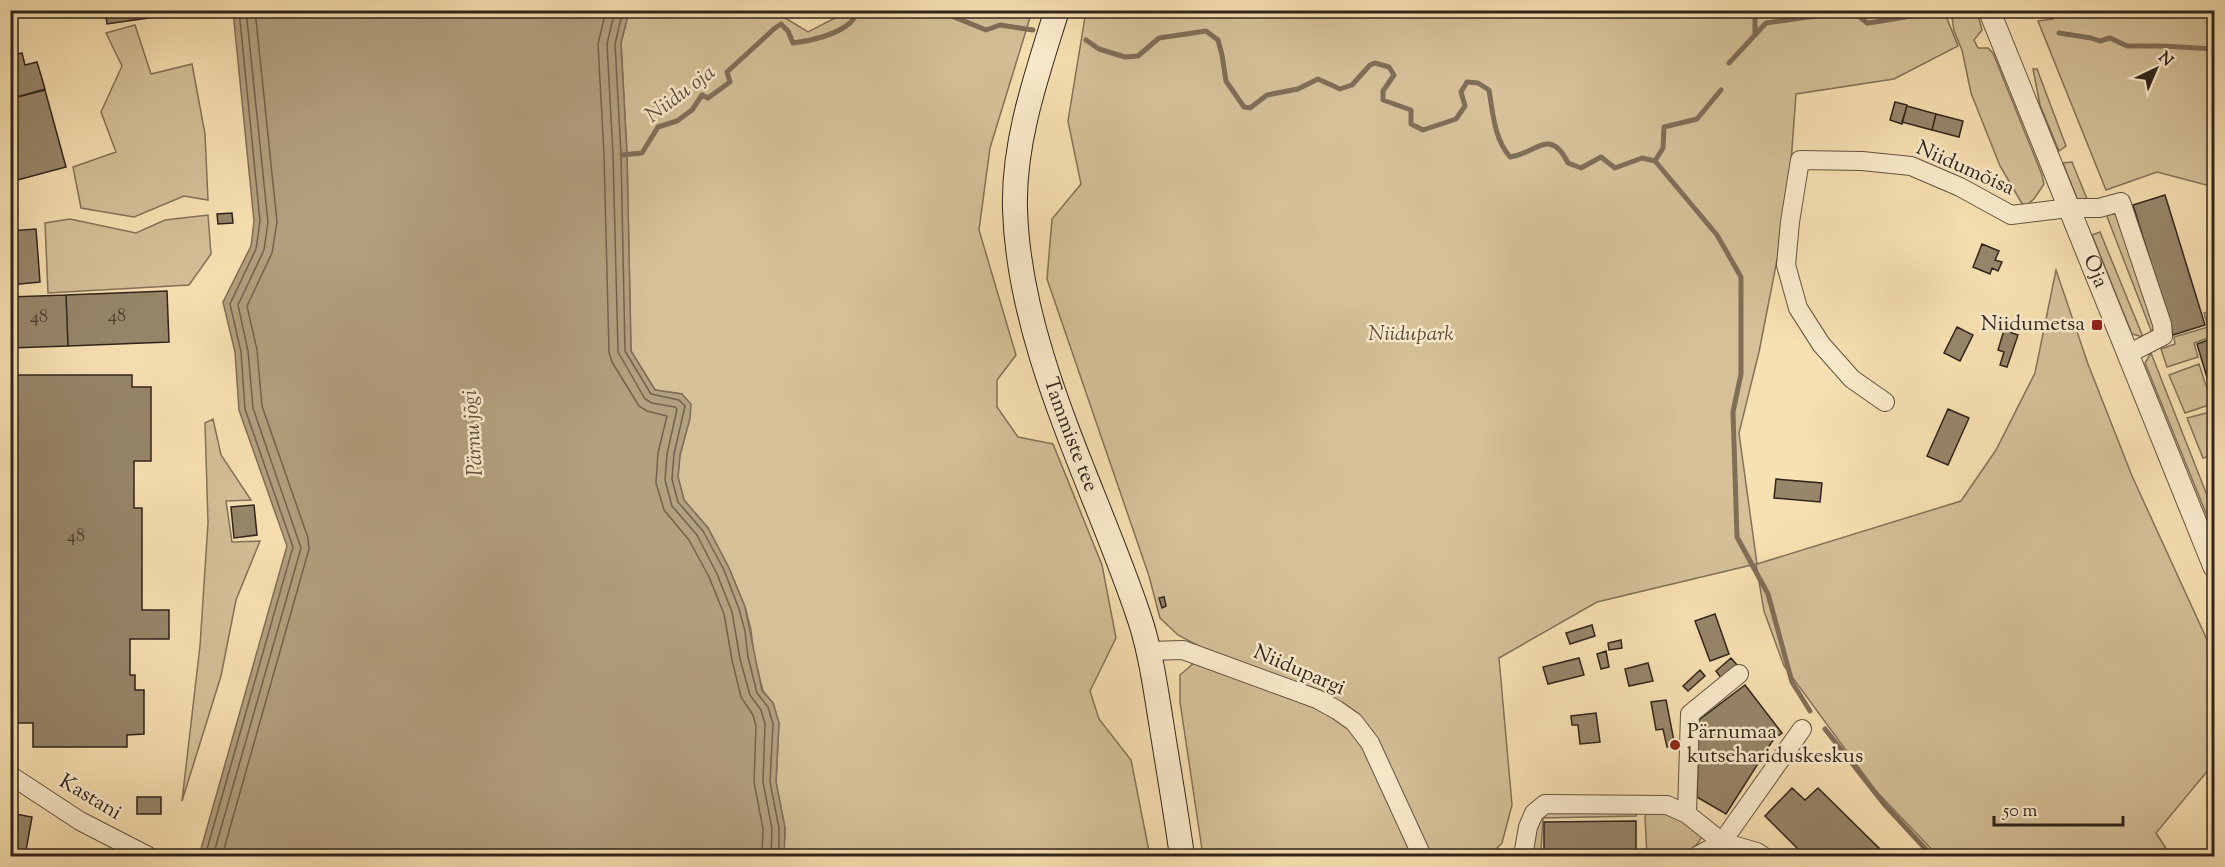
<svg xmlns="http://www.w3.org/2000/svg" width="2225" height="867" viewBox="0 0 2225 867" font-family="'Sorts Mill Goudy',serif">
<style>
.green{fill:#d5c098;stroke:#82725a;stroke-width:1.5}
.water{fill:#b3a07f;stroke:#7f6e58;stroke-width:1.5}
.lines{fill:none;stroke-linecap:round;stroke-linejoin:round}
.shore{stroke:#72624e;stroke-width:1.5}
.stream{stroke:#7f6e58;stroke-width:5}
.building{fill:#97866a;stroke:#30241d;stroke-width:1.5}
.minor-casing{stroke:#625342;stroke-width:20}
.tertiary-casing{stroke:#625342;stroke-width:23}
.secondary-casing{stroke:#30241d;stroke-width:26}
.minor{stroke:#faebcc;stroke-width:18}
.tertiary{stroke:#faebcc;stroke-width:21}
.secondary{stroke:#faebcc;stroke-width:24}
.poi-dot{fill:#8f2418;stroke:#faebcc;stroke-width:2}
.labels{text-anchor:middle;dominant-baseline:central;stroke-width:5;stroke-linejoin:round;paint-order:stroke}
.number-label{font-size:18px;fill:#4a3c30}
.street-label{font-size:21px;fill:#30241d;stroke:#faebcc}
.poi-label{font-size:21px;fill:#30241d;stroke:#faebcc;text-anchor:end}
.park-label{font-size:21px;font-style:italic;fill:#594b3c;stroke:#faebcc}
.water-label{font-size:22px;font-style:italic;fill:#5e4f3f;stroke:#faebcc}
</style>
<rect width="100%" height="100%" fill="#f7e0b1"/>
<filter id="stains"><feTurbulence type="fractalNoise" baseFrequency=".00333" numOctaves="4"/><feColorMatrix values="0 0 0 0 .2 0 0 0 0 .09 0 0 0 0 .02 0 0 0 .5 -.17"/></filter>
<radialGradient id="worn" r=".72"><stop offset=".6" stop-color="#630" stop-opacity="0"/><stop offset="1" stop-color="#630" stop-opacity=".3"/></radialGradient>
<!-- green -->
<path class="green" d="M204,10L166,18L165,11V10Z
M629,11H774L808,32L839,16L844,11H1032L990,148L979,230L1016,355L997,380V407L1018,437L1053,444L1102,565L1116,638L1090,691L1099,719L1131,760L1150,856H784L785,828L776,782L779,723L773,703L763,691L754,656L751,630L745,607L729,568L708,528L684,500L678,477L680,455L690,418L682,394L655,390L631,351L627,154L621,43Z
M1086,11H1944L1958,46L1894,79L1796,94L1788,204L1759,352L1739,433L1757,564L1961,501L1996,450L2035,373L2056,270L2088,364L2132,476L2214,655V763L2156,833L2171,856H1938L1876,791L1784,666L1764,611L1756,564L1597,602L1499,658L1512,805L1502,843L1489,856H1203L1180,702V675L1195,662L1201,647L1178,635L1160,618L1149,576L1047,279L1052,219L1081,184L1068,121Z
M1951,11H1977L1982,30L1974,40L1978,48H1988L1993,53L2042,175L2044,184L2034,199L2024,207L2000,166L1971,93L1962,50L1954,31Z
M2072,11H2214V187L2157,172L2106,190L2038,21L2052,19L2044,14Z
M135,25L151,74L192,64L205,134L208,200L184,196L134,217L81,208L73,167L116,152L101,112L122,66L106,33Z
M2033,69H2037L2066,146L2059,151L2040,105Z
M2072,162L2089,204L2078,201L2063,163Z
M2115,213L2122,219L2154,328L2152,333L2106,214Z
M208,215L211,254L189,285L48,293L45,223L70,219L136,233L165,220Z
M2100,232L2143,337L2132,334L2092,235Z
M2214,310V336L2194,343L2198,357L2167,367L2161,349L2175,344L2174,337L2208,327L2204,313Z
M2151,353L2214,513V533L2145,363Z
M2199,364L2212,404L2185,413L2169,375Z
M2214,411V455L2203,458L2187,418Z
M213,419L221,455L251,500L226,501L232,542L260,541L236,600L221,676L182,801L200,646L208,523L205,423Z
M1548,809H1636V816L1543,818L1541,852L1532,849L1537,818Z
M1648,809L1670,811L1702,836C1691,860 1668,856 1647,856L1645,817Z"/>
<!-- water -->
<path class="water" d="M233,11H629L621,43L627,154L631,351L655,390L682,394L691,404L690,418L680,455L678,477L684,500L708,528L729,568L745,607L762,691L773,703L779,723L776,782L785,828L784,856H199L287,546L239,410L235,352L223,302L251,246L254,221Z"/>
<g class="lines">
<!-- shore -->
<path class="shore" d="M606,10L598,44L604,155L609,352L612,362L639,406L647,411L667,416L658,453L656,483L664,510L689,540L709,577L724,614L732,660L741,697L753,715L756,726L754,782L763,829L762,856
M615,10L607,44L613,154L618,352L645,399L652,403L675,407L677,409L667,454L665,480L672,506L697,535L717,574L732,612L740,659L750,695L761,710L765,724L763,782L772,829L771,856
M623,10L615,44L621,154L625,351L651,394L679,400L685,406L674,454L672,479L678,502L703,531L724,570L739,609L745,631L748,657L757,693L768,707L773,724L770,782L779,828V856
M205,856L293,547L245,409L241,352L230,304L256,249L260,221L239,10
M213,856L301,548L253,408L248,351L238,305L264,250L268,222L246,10
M222,856L309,549L308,538L262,406L257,350L247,306L272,253L277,222L255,10"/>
<!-- stream -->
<path class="stream" d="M937,10L986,30L1000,25L1033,30
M1755,33V10
M2059,33L2091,38L2100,41L2110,38L2127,46H2163L2214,49
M1086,40L1099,49L1125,57L1138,56L1159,38L1206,31L1218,40L1222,55L1226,81L1244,107L1250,108L1267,95L1298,89L1318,79L1340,89L1352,85L1370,65L1375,63L1389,67L1394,75L1383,91V100L1411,110V124L1423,130L1456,119L1465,106L1461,92L1467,82L1478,83L1489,90C1493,114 1494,138 1510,157C1536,154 1550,126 1568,163L1581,168L1601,157L1615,168L1642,158L1655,161L1663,148L1664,127L1697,119L1721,90
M1729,63L1766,23L1853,11L1867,23C1890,21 1913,13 1936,14
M622,155L642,153L658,127L677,121L692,110L702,95L708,98L730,82L727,72L775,28L781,24L788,31L793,43C811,41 836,35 850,23C853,20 856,15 858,10
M1655,161L1717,235L1741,277V374L1733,412L1737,537L1768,594L1792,682L1810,711
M1825,729L1884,804L1932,856"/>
</g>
<!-- building -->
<path class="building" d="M105,10H161L162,16L107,24Z
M22,53L25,65L37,62L45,89L10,99V56Z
M45,90L66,167L10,182V99Z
M1895,102L1907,105L1902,124L1890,120Z
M1907,106L1936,114L1932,130L1902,122Z
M1936,114L1963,121L1959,137L1932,130Z
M2165,195L2205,325L2173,335L2133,205Z
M232,213L233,223L218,224L217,214Z
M36,229L40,282L10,285V231Z
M1982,244L1999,251L1995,260L2002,262L1998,271L1992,268L1990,274L1973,267Z
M167,291L169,342L68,346L66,295Z
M66,295L68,346L10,348V297Z
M1957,327L1973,335L1960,361L1944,353Z
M2004,330L2018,335L2007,367L2000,365L2004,352L1998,350Z
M2214,338V401L2197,344Z
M10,375H132V387H151V461H134V508H142V610H169V639H130V675H135V690H144V734L127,735V747H33V723H10Z
M1948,409L1969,418L1948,465L1927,456Z
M1776,479L1822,483L1820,502L1774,498Z
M254,505L257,535L234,538L231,507Z
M1164,597L1166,606L1162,608L1159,598Z
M1715,614L1729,654L1710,661L1695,621Z
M1592,625L1595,636L1570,644L1566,633Z
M1621,640L1622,648L1609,650L1608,643Z
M1606,651L1609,667L1601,669L1597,654Z
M1579,658L1584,675L1548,684L1543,667Z
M1731,658L1738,666L1722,679L1716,671Z
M1648,663L1653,681L1629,686L1625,669Z
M1700,670L1705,676L1688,691L1683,686Z
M1745,685L1782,733L1773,740L1726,814L1697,797L1699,720Z
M1666,700L1675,746L1667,747L1663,729L1656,730L1651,702Z
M1596,713L1600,742L1580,744L1578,725H1572L1571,716Z
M1792,788L1805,800L1818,788L1887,856H1805L1765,816Z
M137,797H161V814H137Z
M10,813L32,817L25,856H10Z
M1636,821V851L1544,852V822Z"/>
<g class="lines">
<defs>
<path id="minor" d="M1885,402L1852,379L1821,344L1798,308L1786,265L1790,222L1800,160L1862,161L1911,166L1960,187L2011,215L2069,208H2099L2121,202L2162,324L2163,336L2128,354
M1149,651L1183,650L1317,699L1337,710L1354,722L1370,743L1422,856
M10,775L80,821L148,856
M1687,814L1690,714L1739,674
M1523,856L1528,827L1534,813L1545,804L1667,805L1687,814L1722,842L1802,729
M1697,856L1722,842L1757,852L1763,856"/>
<g id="tertiary">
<path id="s1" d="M1989,10L2214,567"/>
</g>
<g id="secondary">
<path id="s2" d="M1057,10C1037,74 1013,142 1015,209C1019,347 1093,482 1137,611C1150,647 1155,685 1161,722C1168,767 1176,812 1182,856"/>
</g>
</defs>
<!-- minor casing -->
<use href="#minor" class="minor-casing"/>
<!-- tertiary casing -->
<use href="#tertiary" class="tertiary-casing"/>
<!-- secondary casing -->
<use href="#secondary" class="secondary-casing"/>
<!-- minor -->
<use href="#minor" class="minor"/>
<!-- tertiary -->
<use href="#tertiary" class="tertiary"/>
<!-- secondary -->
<use href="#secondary" class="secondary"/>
</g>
<!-- markers -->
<g class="poi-dot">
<rect x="2091" y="319" width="12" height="12" rx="3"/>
<circle cx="1675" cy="745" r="6"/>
</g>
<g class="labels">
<!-- number labels -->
<g class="number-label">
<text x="117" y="317">48</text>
<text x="39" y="318">48</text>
<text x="76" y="537">48</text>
</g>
<!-- street labels -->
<g class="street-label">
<text transform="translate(1965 169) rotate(24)">Niidumõisa</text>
<text stroke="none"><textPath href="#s1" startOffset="282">Oja</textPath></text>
<text stroke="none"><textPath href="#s2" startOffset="438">Tammiste tee</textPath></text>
<text transform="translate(1299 671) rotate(23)">Niidupargi</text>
<text transform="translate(90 798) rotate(31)">Kastani</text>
</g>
<!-- poi labels -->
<g class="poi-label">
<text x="2085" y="325">Niidumetsa</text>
<text x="1687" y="733" text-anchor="start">Pärnumaa<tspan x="1687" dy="24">kutsehariduskeskus</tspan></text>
</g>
<!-- park labels -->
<g class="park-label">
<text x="1411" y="335">Niidupark</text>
</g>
<!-- water labels -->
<g class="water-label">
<text transform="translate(681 95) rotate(-37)">Niidu oja</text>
<text transform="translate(474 433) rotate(-94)">Pärnu jõgi</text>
</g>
</g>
<!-- margin -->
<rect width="2225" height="867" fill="none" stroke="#f7e0b1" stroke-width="36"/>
<rect x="12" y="12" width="2201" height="843" fill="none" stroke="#30241d" stroke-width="3"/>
<rect x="18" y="18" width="2189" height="831" fill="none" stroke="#30241d" stroke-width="1.5"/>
<!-- north arrow -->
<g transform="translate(2156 69) rotate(44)" stroke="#faebcc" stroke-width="4.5" paint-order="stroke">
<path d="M0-4.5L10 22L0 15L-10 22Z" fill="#30241d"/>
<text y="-9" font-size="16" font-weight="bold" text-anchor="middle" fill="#30241d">N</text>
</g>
<!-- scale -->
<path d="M1994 816v9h129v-9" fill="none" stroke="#30241d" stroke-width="3"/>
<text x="2003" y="816" font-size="18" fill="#30241d" stroke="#faebcc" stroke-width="4.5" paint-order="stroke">50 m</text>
<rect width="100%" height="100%" filter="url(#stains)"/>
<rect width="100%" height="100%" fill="url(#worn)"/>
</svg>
